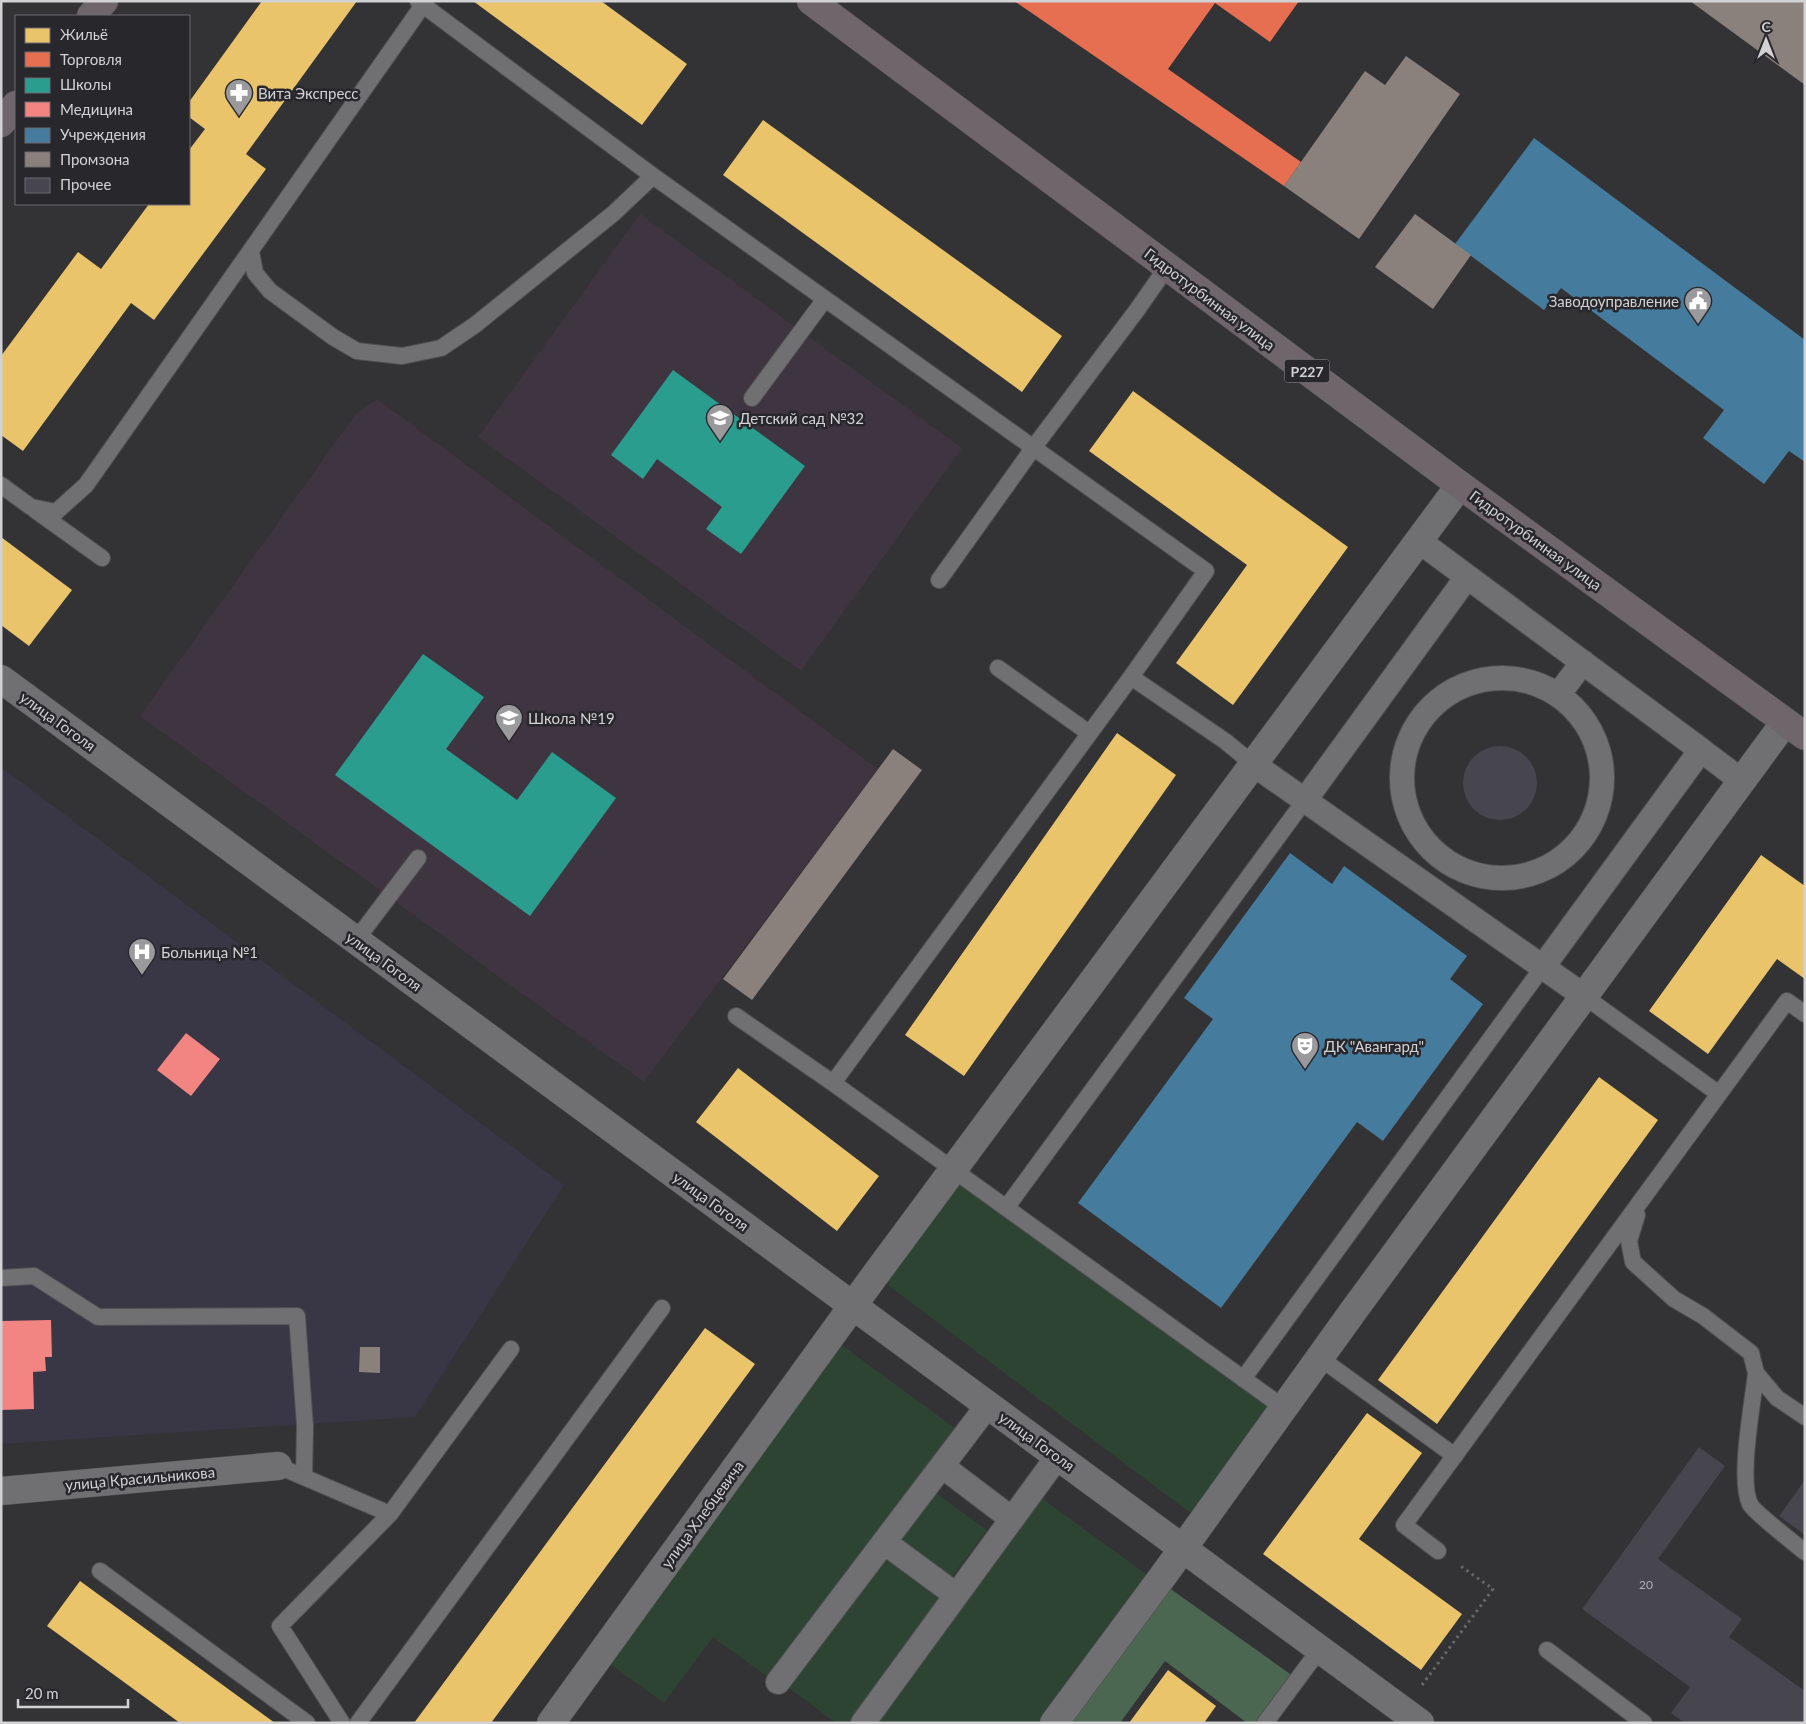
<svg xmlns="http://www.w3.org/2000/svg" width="1806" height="1724" viewBox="0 0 1806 1724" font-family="Lato,sans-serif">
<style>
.education{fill:#3f3541}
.medical{fill:#393645}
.green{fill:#2d4433}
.forest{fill:#4b6752}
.homes{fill:#e9c46a}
.shops{fill:#e76f51}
.schools{fill:#2a9d8f}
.health{fill:#f28482}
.public{fill:#457b9d}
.industry{fill:#8a817c}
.building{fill:#47454d}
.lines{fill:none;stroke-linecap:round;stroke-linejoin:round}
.service-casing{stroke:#4f4f51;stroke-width:18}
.pedestrian-casing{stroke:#4f4f51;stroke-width:26}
.minor-casing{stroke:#4f4f51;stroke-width:29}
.primary-casing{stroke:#4f4f51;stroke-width:29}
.path{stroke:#686869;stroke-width:3;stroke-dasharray:2.5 4;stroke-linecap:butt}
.service{stroke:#707072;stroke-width:16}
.pedestrian{stroke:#707072;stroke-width:24}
.minor{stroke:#707072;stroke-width:28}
.primary{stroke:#6f666b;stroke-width:28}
.labels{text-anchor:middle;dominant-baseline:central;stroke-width:5;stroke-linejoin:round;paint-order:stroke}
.number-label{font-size:12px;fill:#afafb3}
.shield{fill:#28272c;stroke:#9f9fa2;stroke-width:1}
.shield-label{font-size:14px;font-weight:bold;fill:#d2d2d5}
.poi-label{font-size:15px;fill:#d2d2d5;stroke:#28272c;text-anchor:start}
.street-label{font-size:15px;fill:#d2d2d5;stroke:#28272c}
</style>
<rect width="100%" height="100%" fill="#333235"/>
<!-- education -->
<path class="education" d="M640,214L962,448L801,671L478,437Z
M377,399L878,769L644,1082L140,716L355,415Z"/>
<!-- medical -->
<path class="medical" d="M1,767L564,1185L415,1417L1,1444Z"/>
<!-- green -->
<path class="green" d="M961,1185L1267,1405L1270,1414L1201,1509L1189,1512L889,1286L887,1275L952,1187Z
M840,1344L959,1431L773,1681L713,1637L664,1703L606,1661Z
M936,1493L987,1530L949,1581L898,1544Z
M1040,1497L1150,1577L1041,1723H870Z
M884,1551L949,1600L857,1723H836L785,1685Z"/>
<!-- forest -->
<path class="forest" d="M1165,1585L1293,1676L1258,1723H1247L1165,1661L1120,1723H1061Z"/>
<!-- homes -->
<path class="homes" d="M262,1H357L246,154L266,169L154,320L131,303L23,451L1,435V356L78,252L101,269L149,204H189V150L205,129L189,117V102Z
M473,1H601L687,64L642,125Z
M763,120L1062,336L1022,392L723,175Z
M1133,391L1348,547L1233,705L1176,663L1247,565L1089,451Z
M1,537L72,590L29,646L1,625Z
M1117,733L1176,775L964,1076L905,1035Z
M1761,855L1805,886V979L1777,959L1708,1054L1649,1011Z
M738,1068L879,1176L837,1231L696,1122Z
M1599,1077L1658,1120L1437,1424L1378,1380Z
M705,1328L755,1364L491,1723H414Z
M1367,1413L1422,1453L1359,1539L1462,1614L1421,1670L1263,1554Z
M80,1581L275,1723H180L47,1626Z
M1168,1670L1216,1706L1204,1723H1129Z"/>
<!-- shops -->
<path class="shops" d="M1014,1H1299L1270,42L1215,3L1168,69L1301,162L1284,186Z"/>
<!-- schools -->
<path class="schools" d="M673,370L805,466L741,554L706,529L722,507L657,459L643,479L611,455Z
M423,654L484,697L446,749L517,800L552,752L616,798L530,916L335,775Z"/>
<!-- health -->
<path class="health" d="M186,1033L220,1059L191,1096L157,1070Z
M51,1320L52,1357H45L46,1371L33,1372L34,1409L1,1410V1321Z"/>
<!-- public -->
<path class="public" d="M1534,138L1805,340V462L1789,451L1764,484L1703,438L1724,410L1561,288L1544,310L1455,244Z
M1290,853L1332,884L1344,866L1467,956L1450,979L1483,1004L1383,1141L1357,1122L1221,1308L1078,1203L1213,1019L1184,998Z"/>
<!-- industry -->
<path class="industry" d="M1690,1H1805V85Z
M1406,56L1460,94L1359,239L1284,186L1365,71L1385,85Z
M1415,214L1471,255L1433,309L1375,267Z
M893,749L922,770L752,1000L723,979Z
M360,1347H380V1373L359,1372Z"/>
<!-- building -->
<path class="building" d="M1463 783a37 37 0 1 1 74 0a37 37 0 1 1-74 0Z
M1699,1447L1725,1466L1658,1559L1742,1619L1729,1637L1805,1691V1723H1685L1671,1713L1690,1687L1582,1609Z
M1805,1480V1535L1779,1516Z"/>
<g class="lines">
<defs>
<path id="service" d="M423,5L653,176L1206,571L1131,677L1225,741L1253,764
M251,251L255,273L270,291L333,337L357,351L402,356L441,348L475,325L614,213L653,176
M752,398L825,299
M1,485L31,507L56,512L86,485L423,5L418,1
M35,510L102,558
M939,580L1034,447L1137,310L1167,267
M998,668L1089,733
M1131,677L833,1083L1284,1408
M356,940L418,858
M1584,996L1719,1094
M736,1016L833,1083
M1006,1208L1305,800
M1637,1215L1629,1241L1633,1262L1674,1299L1703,1316L1751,1353L1756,1373L1777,1398L1805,1417
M1,1278L34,1276L98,1317L297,1316L305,1426L304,1477
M1320,1358L1455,1456
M1756,1373C1753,1402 1738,1479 1750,1504C1754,1512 1795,1544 1805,1552
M1243,1379L1542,968
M278,1466L390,1514L280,1626L342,1723
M390,1514L511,1349
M1438,1551L1404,1525L1787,1001L1805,1014
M100,1571L307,1723
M1547,1650L1644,1723
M358,1723L662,1308
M1265,1723L1320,1649"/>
<path id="pedestrian" d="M1419,541L1701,750L1542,968
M1402 778a100 100 0 1 1 200 0a100 100 0 1 1-200 0Z
M1558,695L1583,662
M1701,750L1742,781
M1253,764L1584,996
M1305,800L1467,577
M942,1466L1012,1519
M884,1542L956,1595
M778,1682L988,1405
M863,1723L1058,1456"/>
<path id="minor" d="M1,679L1420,1723
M1,1491L278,1466
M551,1723L870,1282L1460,485
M1054,1723L1163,1576L1354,1310L1785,722"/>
<path id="primary" d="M811,1L1460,485L1805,736
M91,16L104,1
M1,123L16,105"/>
</defs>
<!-- service casing -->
<use href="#service" class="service-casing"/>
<!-- pedestrian casing -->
<use href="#pedestrian" class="pedestrian-casing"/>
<!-- minor casing -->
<use href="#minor" class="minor-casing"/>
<!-- primary casing -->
<use href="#primary" class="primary-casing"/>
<!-- path -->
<path class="path" d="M1422,1685L1493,1589L1459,1565"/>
<!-- service -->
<use href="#service" class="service"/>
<!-- pedestrian -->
<use href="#pedestrian" class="pedestrian"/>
<!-- minor -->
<use href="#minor" class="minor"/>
<!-- primary -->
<use href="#primary" class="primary"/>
</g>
<!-- icons -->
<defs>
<symbol id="pharmacy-pin" viewBox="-11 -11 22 30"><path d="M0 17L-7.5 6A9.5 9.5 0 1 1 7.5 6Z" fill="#9a9a9d" stroke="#28272c"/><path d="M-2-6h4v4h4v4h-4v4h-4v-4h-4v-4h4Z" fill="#fff"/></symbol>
<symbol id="civic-pin" viewBox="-11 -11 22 30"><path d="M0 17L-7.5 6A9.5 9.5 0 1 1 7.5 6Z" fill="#9a9a9d" stroke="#28272c"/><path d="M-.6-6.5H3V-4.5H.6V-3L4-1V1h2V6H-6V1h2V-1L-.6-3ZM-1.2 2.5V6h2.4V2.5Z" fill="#fff"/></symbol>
<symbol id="school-pin" viewBox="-11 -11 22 30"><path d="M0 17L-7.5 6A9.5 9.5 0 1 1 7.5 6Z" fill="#9a9a9d" stroke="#28272c"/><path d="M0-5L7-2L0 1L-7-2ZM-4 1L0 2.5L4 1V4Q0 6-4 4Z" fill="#fff"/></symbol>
<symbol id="hospital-pin" viewBox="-11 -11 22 30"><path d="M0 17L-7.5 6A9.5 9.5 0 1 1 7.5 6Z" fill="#9a9a9d" stroke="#28272c"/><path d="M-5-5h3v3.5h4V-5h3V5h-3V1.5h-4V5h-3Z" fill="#fff"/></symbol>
<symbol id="theatre-pin" viewBox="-11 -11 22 30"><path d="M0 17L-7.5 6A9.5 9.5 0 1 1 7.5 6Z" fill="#9a9a9d" stroke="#28272c"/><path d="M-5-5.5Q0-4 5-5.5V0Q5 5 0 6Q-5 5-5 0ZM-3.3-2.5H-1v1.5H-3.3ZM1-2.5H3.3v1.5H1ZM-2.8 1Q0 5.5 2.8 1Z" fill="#fff"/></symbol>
</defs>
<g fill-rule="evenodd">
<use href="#pharmacy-pin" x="223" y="77" width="32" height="43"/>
<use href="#civic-pin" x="1682" y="285" width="32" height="43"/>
<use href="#school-pin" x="704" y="402" width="32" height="43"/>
<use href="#school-pin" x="493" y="702" width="32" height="43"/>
<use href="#hospital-pin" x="126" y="936" width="32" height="43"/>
<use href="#theatre-pin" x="1289" y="1030" width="32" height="43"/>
</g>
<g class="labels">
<!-- number labels -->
<g class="number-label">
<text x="1646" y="1584">20</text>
</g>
<!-- shield labels -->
<rect class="shield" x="1284.5" y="359.5" width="45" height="23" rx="4"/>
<g class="shield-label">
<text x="1307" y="371">Р227</text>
</g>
<!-- poi labels -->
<g class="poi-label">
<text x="258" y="93">Вита Экспресс</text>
<text x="1679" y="301" text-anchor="end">Заводоуправление</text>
<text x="739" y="418">Детский сад №32</text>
<text x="528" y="718">Школа №19</text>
<text x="161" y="952">Больница №1</text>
<text x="1324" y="1046">ДК "Авангард"</text>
</g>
<!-- street labels -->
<g class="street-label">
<text transform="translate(1210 299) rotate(37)">Гидротурбинная улица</text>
<text transform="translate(1536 540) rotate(36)">Гидротурбинная улица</text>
<text transform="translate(58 721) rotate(36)">улица Гоголя</text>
<text transform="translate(384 961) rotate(36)">улица Гоголя</text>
<text transform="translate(711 1201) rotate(36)">улица Гоголя</text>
<text transform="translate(1037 1441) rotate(36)">улица Гоголя</text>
<text transform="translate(140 1478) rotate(-5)">улица Красильникова</text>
<text transform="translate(702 1514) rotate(-54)">улица Хлебцевича</text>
</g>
</g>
<!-- border -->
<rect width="1806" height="1724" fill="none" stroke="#d2d2d5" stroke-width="5"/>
<!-- legend -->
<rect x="15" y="15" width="175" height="190" fill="#28272c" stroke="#6c6b70"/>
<rect x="25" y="28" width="25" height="15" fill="#e9c46a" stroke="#6c6b70"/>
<text x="60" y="40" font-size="15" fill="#d2d2d5">Жильё</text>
<rect x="25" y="52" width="25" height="15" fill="#e76f51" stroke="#6c6b70"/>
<text x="60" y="65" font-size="15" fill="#d2d2d5">Торговля</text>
<rect x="25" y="78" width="25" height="15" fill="#2a9d8f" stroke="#6c6b70"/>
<text x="60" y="90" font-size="15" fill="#d2d2d5">Школы</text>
<rect x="25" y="102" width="25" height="15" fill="#f28482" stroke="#6c6b70"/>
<text x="60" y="115" font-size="15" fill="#d2d2d5">Медицина</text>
<rect x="25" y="128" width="25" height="15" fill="#457b9d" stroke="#6c6b70"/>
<text x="60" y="140" font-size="15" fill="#d2d2d5">Учреждения</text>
<rect x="25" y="152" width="25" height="15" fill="#8a817c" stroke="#6c6b70"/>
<text x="60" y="165" font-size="15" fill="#d2d2d5">Промзона</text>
<rect x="25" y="178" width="25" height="15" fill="#47454d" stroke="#6c6b70"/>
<text x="60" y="190" font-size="15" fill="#d2d2d5">Прочее</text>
<!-- north arrow -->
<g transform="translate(1766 40)" stroke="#28272c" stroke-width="4" paint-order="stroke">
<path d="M0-4L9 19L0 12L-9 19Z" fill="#d2d2d5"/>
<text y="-8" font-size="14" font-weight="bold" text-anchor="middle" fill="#d2d2d5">С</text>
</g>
<!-- scale -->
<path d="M18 1699v8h110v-8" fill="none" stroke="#d2d2d5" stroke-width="2.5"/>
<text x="25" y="1699" font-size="15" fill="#d2d2d5" stroke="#28272c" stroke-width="4" paint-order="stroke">20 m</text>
</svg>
